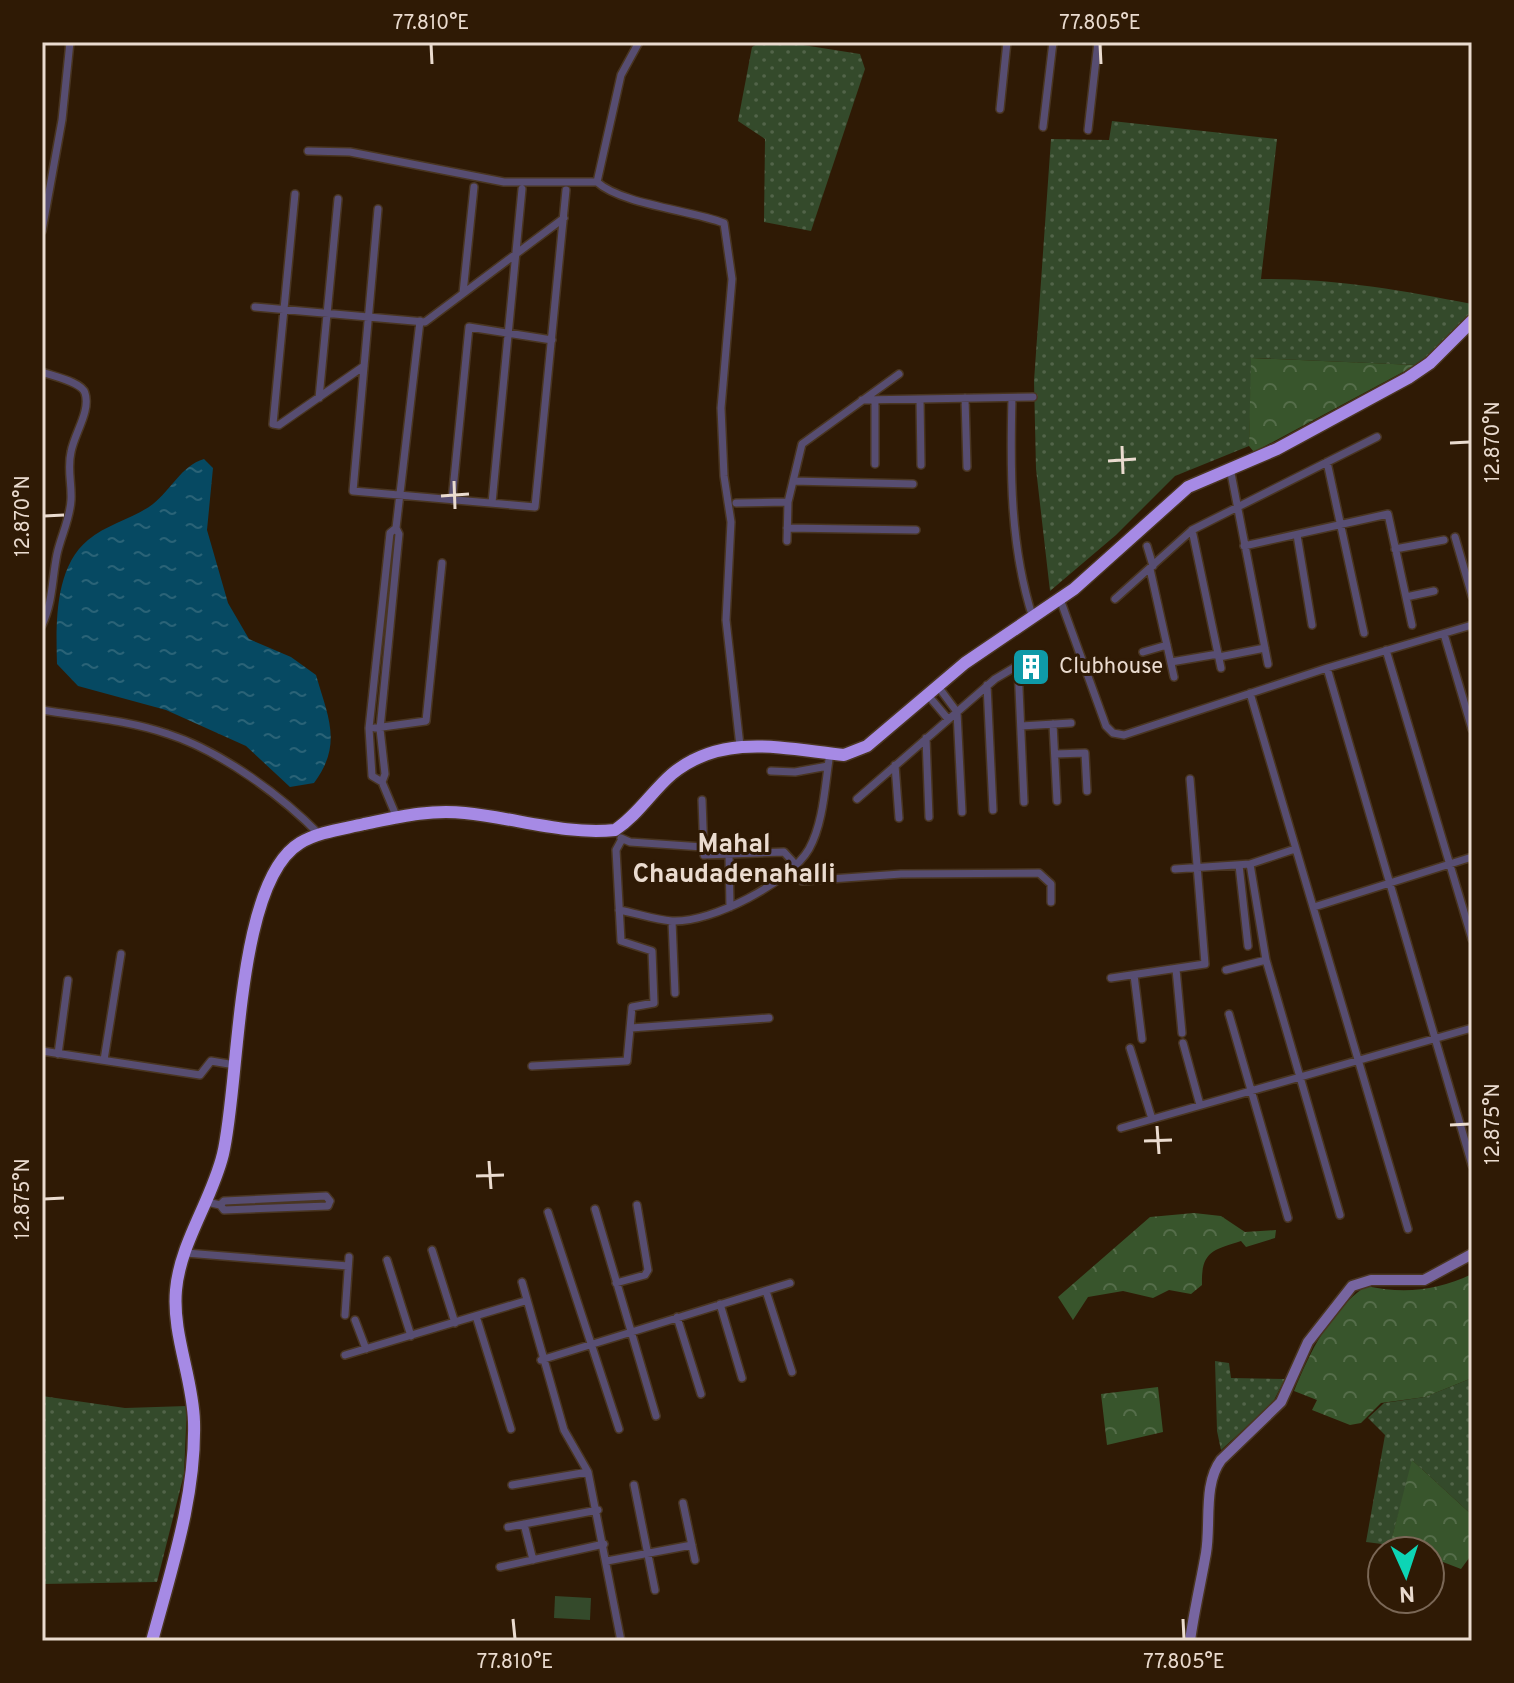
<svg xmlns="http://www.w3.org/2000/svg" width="1514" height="1683" viewBox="0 0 1514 1683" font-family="Overpass,sans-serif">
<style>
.grass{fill:url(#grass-dots)}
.forest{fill:url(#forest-crowns)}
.park{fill:#344a2b}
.water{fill:url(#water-ripples)}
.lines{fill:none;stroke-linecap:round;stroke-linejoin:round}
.street-casing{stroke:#493521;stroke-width:10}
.secondary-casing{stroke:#493521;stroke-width:13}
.highway-casing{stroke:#493521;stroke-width:15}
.street{stroke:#574d71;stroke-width:7}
.secondary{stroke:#7765a0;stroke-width:10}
.highway{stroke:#a68ae5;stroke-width:12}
.ticks{fill:none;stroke:#eadbcf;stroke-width:3}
.labels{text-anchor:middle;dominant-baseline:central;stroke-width:6;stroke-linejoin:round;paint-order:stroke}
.poi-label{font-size:22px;fill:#eadbcf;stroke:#2f1a05;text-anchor:start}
.quarter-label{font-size:26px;font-weight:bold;fill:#eadbcf;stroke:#2f1a05}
.neatline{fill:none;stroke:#eadbcf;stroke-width:3}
.ticks-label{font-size:20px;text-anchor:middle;fill:#eadbcf}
</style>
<defs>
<pattern id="grass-dots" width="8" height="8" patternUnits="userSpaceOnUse" patternTransform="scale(2)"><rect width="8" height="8" fill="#344a2b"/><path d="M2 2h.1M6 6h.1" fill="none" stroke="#526449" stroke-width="1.8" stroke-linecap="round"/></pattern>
<pattern id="forest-crowns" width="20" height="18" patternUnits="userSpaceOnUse" patternTransform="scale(2)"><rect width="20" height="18" fill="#38552c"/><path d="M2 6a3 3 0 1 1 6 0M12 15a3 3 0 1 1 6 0" fill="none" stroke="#556d4a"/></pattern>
<pattern id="water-ripples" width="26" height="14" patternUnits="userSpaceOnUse" patternTransform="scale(2)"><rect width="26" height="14" fill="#064962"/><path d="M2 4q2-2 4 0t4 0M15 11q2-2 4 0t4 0" fill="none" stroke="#2a6377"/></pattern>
</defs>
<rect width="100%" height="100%" fill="#2f1a05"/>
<!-- grass -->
<path class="grass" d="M761,42H784L860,54L865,69L811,231L764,222L765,139L738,121L752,47Z
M1112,121L1277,139L1261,279C1333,278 1401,290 1472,304V311L1446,341L1416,365L1252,358L1249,446L1175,476L1116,535L1050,591L1036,469L1034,381L1051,139L1109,140Z
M1215,1361L1229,1363L1231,1378L1285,1379L1272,1404L1221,1450L1217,1431Z
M1472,1378V1515L1413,1461L1390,1545L1366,1542L1385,1435L1368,1418L1384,1403L1425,1397Z
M42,1396L125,1408L187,1406L184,1474L157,1582L42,1584Z"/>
<!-- forest -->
<path class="forest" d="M1251,358L1416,365L1254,452L1249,446Z
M1194,1213L1221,1216L1245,1232L1276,1230L1275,1238L1246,1247L1241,1241C1212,1250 1201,1252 1202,1285L1191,1294L1169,1290L1153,1298L1123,1291L1088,1297L1073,1320L1058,1297L1150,1217Z
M1472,1274V1378L1425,1397L1381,1403L1361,1423L1350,1425L1312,1410L1317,1400L1294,1391C1311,1350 1329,1312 1366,1286C1404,1294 1436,1291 1472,1274Z
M1158,1387L1163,1432L1107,1445L1101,1394Z
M1412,1460L1472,1515V1554L1461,1569L1430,1557V1551L1390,1545Z"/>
<!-- park -->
<path class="park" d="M555,1596L591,1598L590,1620L554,1618Z"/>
<!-- water -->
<path class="water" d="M204,459L213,468L207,530L228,603L249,639L291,657L316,675C328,717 343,744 314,783L290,787L246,746L166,710L78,686L57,664C56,625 54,568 88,540C107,524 133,519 153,504C171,490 181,466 204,459Z"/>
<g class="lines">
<defs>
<path id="street" d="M639,42L621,75L597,182C621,204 690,210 724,223L732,279L721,408L724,476L731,522L726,620L740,746
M1000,109L1007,42
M1043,127L1053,42
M1088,130L1098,42
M308,151L350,152L504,182H597
M295,194L273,424L279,425L364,366
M378,209L353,491L535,507L566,190
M42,231L62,120L70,42
M463,293L474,187
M255,307L425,322L564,218
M42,372C52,376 82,382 85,393C91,411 74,434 71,452C67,469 72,483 71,500C70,519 61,536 57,554C52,578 53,602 42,625
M319,398L338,199
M965,398L967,467
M1012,398C1010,471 1010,548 1033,618
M920,399L921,465
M862,400L1033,397
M1327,462L1364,633
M875,464V400
M1230,468L1268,664
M793,481L913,484
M452,500L469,327L552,340
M492,503L522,189
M736,503L788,502
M787,528L916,530
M1192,530L1221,668
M1297,535L1312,625
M1455,537L1472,596
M787,541L788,502L802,444L899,374
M1147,546L1153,566
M1244,546L1388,514L1412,625
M1395,549L1444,540
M1150,569L1174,677
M1406,597L1434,591
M1060,599L1106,726L1113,733L1124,735L1327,668L1472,625
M1115,599L1192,530L1377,437
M1444,634L1472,729
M1386,650L1472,939
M1143,652L1167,645
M1219,657L1265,648
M1171,662L1218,654
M1018,666L1024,802
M1327,668L1472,1165
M937,685L957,712L962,812
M987,685L993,810
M1250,693L1408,1229
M927,694L948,719
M42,710C84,717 128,720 168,734C221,751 282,796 320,835
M1053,724L1057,801
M1021,726L1071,723
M375,728L426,721L442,563
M926,738L929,817
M1055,754L1085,753L1087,791
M895,765L899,818
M771,771L795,772L828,766
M382,782L372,776L369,728L390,533L396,528
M857,799L995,679L1022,663
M702,800L704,855L784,852L795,864
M397,818L382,782L385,774L380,729L399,534L396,528L420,321
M621,838L630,842L703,847
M729,855L730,907
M1250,864L1266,960L1340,1215
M1239,865L1248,946
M1175,869L1250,864L1295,849
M790,872L802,881L901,874L1039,873L1051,884V902
M1314,907L1472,857
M619,910C636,913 655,920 672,921C712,923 790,882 809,849C824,822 825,783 830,753
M672,921L675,993
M1176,969L1182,1033
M1226,970L1266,960
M1134,975L1142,1039
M1111,978L1205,964L1190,779
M1229,1014L1288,1218
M631,1028L769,1018
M1183,1043L1200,1105
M1130,1048L1152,1119
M42,1051L200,1075L211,1061L235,1065
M58,1054L68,980
M104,1060L121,954
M532,1066L627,1061L632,1007L654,1003L652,951L621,941L616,850L622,839
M1121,1128L1472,1028
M207,1202L220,1205L224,1210L328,1206L330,1201
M220,1205L224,1201L326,1196L330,1201
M595,1209L656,1416
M548,1212L619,1429
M432,1250L455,1323
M186,1253L348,1266
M387,1260L411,1336
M522,1282L564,1430L588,1472L621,1641
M616,1283L645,1275L648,1270L637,1205
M766,1291L792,1372
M720,1304L742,1378
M345,1315L349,1257
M476,1316L511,1429
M677,1317L701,1394
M355,1320L366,1349
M345,1355L525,1301
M541,1360L790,1283
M512,1485L588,1472
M634,1485L655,1590
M683,1503L695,1560
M524,1524L533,1560
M508,1527L598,1510
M607,1561L692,1545
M500,1567L604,1544"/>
<path id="secondary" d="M1190,1641C1194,1611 1201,1582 1206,1553C1211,1523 1203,1484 1221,1460L1281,1402L1308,1342L1352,1286L1371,1280H1424L1472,1254"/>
<path id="highway" d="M152,1641C171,1570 196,1496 194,1422C193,1378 172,1335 176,1290C180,1243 212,1200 223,1154C240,1083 235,882 300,843C318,832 343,829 364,824C398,817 430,809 465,813C516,818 564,835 615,830C638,815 652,791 672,774C723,732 786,749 844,755L867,746L965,663L1074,589L1188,487L1277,449L1408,378L1430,363L1472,321"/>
</defs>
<!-- street casing -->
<use href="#street" class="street-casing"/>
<!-- secondary casing -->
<use href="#secondary" class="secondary-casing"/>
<!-- highway casing -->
<use href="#highway" class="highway-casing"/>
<!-- street -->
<use href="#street" class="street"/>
<!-- secondary -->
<use href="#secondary" class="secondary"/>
<!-- highway -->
<use href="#highway" class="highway"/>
</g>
<!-- ticks -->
<path class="ticks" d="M431,44L432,64M1100,44L1101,64M1450,443L1470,442M1122,446L1123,474M1108,461L1136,459M454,481L455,509M441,496L469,494M44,516L64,515M1450,1125L1470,1124M1157,1126L1159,1154M1144,1141L1172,1140M489,1161L491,1189M476,1176L504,1175M44,1199L64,1198M513,1619L515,1639M1183,1619L1184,1639"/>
<!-- icons -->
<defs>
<symbol id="building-square" viewBox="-11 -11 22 22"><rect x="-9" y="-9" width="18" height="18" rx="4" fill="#0f9aa8" stroke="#2f1a05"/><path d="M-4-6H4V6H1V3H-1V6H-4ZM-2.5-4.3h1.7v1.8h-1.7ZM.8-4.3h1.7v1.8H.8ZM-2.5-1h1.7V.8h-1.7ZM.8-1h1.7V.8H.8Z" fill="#fff"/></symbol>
</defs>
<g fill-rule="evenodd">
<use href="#building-square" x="1009" y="645" width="44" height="44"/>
</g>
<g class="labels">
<!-- poi labels -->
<g class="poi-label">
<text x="1059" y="667">Clubhouse</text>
</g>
<!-- quarter labels -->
<g class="quarter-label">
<text x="734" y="845">Mahal<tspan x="734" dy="30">Chaudadenahalli</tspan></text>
</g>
</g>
<!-- border -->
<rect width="1514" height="1683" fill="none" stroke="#2f1a05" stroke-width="88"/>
<!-- north arrow -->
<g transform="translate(1406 1575) rotate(177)"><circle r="38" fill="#2f1a05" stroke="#7a6756" stroke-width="2"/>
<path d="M0-6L14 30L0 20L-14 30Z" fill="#0dd5b5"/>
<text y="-12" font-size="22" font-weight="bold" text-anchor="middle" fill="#eadbcf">N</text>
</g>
<rect x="44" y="44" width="1426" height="1595" class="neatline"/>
<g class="ticks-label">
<text x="431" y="29">77.810°E</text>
<text x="1100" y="29">77.805°E</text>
<text transform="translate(1492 442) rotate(-90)" y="7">12.870°N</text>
<text transform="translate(22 516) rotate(-90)" y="7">12.870°N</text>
<text transform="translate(1492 1124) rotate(-90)" y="7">12.875°N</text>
<text transform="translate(22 1199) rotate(-90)" y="7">12.875°N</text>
<text x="515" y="1668">77.810°E</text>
<text x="1184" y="1668">77.805°E</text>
</g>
</svg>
